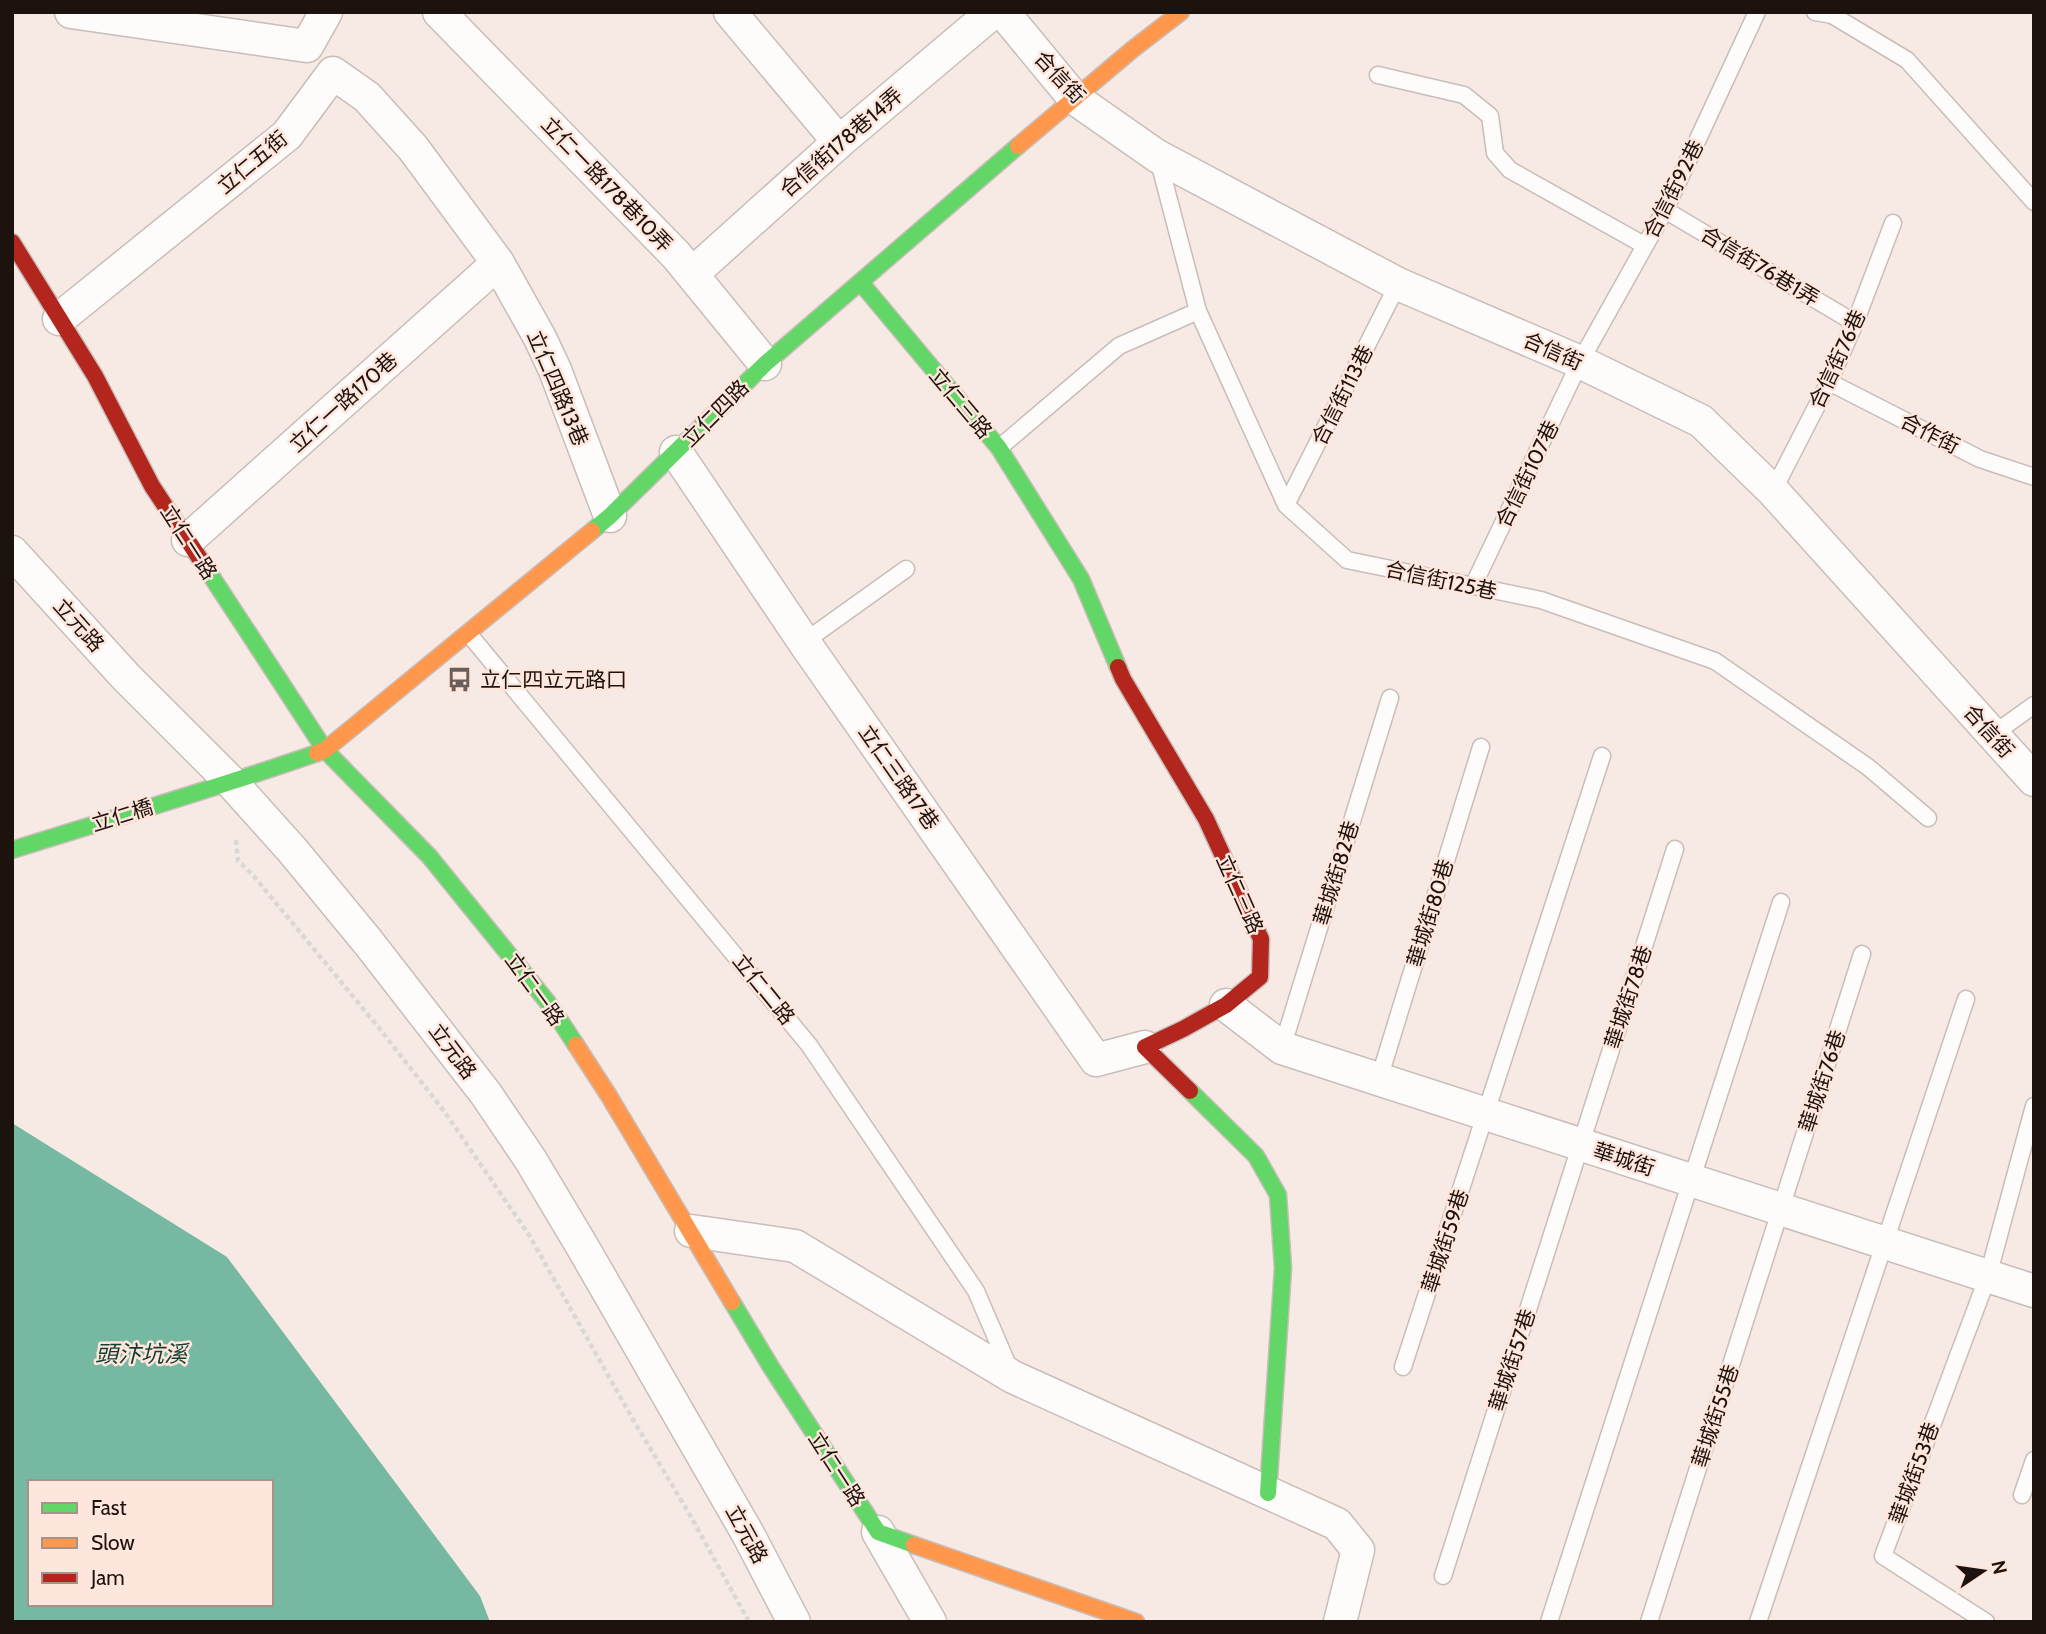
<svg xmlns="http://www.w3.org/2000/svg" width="2046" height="1634" viewBox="0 0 2046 1634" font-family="Cabin,'Noto Sans TC',sans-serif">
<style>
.water{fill:#76b8a2;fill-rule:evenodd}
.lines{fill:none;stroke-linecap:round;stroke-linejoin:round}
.lane-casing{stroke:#c8bdb8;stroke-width:19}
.street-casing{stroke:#c8bdb8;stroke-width:35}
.fast-casing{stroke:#c8bdb8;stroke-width:19}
.slow-casing{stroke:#c8bdb8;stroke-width:19}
.jam-casing{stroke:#c8bdb8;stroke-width:19}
.path{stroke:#dbd7d6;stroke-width:4.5;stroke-dasharray:5 3.5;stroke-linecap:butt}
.lane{stroke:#fefcfb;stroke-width:16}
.street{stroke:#fefcfb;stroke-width:32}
.fast{stroke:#63d668;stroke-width:16}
.slow{stroke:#ff974d;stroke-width:16}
.jam{stroke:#b3261e;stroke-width:16}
.labels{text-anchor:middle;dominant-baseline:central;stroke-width:5;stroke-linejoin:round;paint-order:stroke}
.street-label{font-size:21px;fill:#1d130e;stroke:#ffe6dc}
.poi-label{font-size:21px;fill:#1d130e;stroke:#ffe6dc;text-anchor:start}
.water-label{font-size:23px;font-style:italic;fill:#113d30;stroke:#ffe6dc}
</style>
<rect width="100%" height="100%" fill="#f7eae4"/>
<!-- water -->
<path class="water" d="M12,1123L227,1257L480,1596L490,1622H12ZM30,1482H271V1604H30Z"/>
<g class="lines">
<defs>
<path id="lane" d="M1815,12L1832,15L1907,60L2034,202
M1378,75L1464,95L1490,116L1495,153L1510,170L1644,245
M1158,158L1198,311L1286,505L1347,560L1541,600L1715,661L1868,767L1928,818
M1665,210L1855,323
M1829,382L1980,459L2034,477
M999,448L1119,346L1198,311
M1773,491L1829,382L1855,323L1893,223
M1286,505L1398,284
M1473,586L1580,362L1665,210L1757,12
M468,633L809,1045L976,1291L1010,1370
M804,642L906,569
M1992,735L2034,705
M1282,1048L1390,698
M1379,1079L1481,747
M1403,1367L1602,756
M2022,1495L2034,1460
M1443,1576L1675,849
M1549,1622L1781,902
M1649,1622L1862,954
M1758,1622L1966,999
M1986,1622L1883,1556L1988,1276L2034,1106"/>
<path id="street" d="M71,12L307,46L326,12
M439,12L676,255L765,364
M730,12L839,142
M1003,12L1074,98L1157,156L1398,284L1580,362L1701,421L1773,491L2034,780
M692,274L839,142L993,12
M59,319L287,135L333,73L367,97L413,148L498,263L540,338L555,370L610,516
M676,452L804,642L1096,1060L1145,1047
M188,540L498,263
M12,552L126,677L232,783L293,851L368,942L486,1094L530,1159L582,1246L748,1534L794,1622
M1226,1005L1282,1048L2034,1291
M691,1231L795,1246L1013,1377L1337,1524L1358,1550L1340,1622
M878,1532L930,1622"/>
<path id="fast" d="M861,283L999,448L1081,579L1118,667
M592,531L610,516L765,364L1018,146
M204,565L325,750L429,856L549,1004L576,1045
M12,850C114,818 217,788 317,753
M1190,1091L1256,1156L1278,1195L1283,1268L1268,1493
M732,1302L771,1367L878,1532L914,1545"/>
<path id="slow" d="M1018,146L1133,49L1181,12
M317,753L325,750L592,531
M576,1045L609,1096L732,1302
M914,1545L1136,1622"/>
<path id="jam" d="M12,242L95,376L152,486L204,565
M1118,667L1123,679L1206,819L1261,939L1260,977L1226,1005L1183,1029L1145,1047L1190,1091"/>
</defs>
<!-- lane casing -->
<use href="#lane" class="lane-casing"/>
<!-- street casing -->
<use href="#street" class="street-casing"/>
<!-- fast casing -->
<use href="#fast" class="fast-casing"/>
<!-- slow casing -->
<use href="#slow" class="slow-casing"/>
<!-- jam casing -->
<use href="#jam" class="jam-casing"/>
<!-- path -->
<path class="path" d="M236,840L238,861L252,874L379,1028L444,1111L529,1235L635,1423L690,1515L749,1622"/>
<!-- lane -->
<use href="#lane" class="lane"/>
<!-- street -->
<use href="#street" class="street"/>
<!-- fast -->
<use href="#fast" class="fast"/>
<!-- slow -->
<use href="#slow" class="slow"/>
<!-- jam -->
<use href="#jam" class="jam"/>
</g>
<!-- icons -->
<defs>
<symbol id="bus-bare" viewBox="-9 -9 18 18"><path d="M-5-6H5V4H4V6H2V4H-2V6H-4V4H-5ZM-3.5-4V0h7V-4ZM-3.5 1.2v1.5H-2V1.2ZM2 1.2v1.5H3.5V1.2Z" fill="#695e59" stroke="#ffe6dc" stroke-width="2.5" paint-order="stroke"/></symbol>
</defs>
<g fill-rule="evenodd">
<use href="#bus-bare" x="442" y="662" width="35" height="35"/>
</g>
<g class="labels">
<!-- street labels -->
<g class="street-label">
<text transform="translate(1060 77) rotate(47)">合信街</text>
<text transform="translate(841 142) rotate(-41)">合信街178巷14弄</text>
<text transform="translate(252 162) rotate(-40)">立仁五街</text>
<text transform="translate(607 184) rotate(46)">立仁一路178巷10弄</text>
<text transform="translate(1673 189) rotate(-63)">合信街92巷</text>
<text transform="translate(1760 266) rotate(31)">合信街76巷1弄</text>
<text transform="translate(1553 351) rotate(24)">合信街</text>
<text transform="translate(1837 359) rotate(-65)">合信街76巷</text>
<text transform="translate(558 388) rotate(67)">立仁四路13巷</text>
<text transform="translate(1342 395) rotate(-63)">合信街113巷</text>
<text transform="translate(343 402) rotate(-42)">立仁一路170巷</text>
<text transform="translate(961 403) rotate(50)">立仁三路</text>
<text transform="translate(715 413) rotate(-45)">立仁四路</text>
<text transform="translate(1930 433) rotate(27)">合作街</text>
<text transform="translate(1527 474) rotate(-64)">合信街107巷</text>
<text transform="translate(189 542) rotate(57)">立仁一路</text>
<text transform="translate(1441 580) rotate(12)">合信街125巷</text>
<text transform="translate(79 625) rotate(48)">立元路</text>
<text transform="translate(1989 731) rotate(48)">合信街</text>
<text transform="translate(899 777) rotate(55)">立仁三路17巷</text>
<text transform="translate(122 815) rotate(-17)">立仁橋</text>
<text transform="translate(1336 873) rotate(-73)">華城街82巷</text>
<text transform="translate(1240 894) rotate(66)">立仁三路</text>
<text transform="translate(1430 913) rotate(-73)">華城街80巷</text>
<text transform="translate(535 989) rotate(54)">立仁一路</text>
<text transform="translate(764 989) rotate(51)">立仁二路</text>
<text transform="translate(1628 997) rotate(-72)">華城街78巷</text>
<text transform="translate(453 1051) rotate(53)">立元路</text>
<text transform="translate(1822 1081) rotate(-72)">華城街76巷</text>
<text transform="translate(1624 1159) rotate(18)">華城街</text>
<text transform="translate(1445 1241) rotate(-72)">華城街59巷</text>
<text transform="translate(1512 1360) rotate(-72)">華城街57巷</text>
<text transform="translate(1715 1416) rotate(-72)">華城街55巷</text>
<text transform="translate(837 1469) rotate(57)">立仁一路</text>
<text transform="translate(1914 1473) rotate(-70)">華城街53巷</text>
<text transform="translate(747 1534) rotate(61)">立元路</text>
</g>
<!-- poi labels -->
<g class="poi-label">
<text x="480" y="679">立仁四立元路口</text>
</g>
<!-- water labels -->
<g class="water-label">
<text x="141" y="1354">頭汴坑溪</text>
</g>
</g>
<!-- border -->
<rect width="2046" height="1634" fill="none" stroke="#1d130e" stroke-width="28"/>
<!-- legend -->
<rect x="28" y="1480" width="245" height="126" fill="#ffe6dc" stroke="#a5928a" stroke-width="2"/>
<rect x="42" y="1503" width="35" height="10" fill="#63d668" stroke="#a5928a" stroke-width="2"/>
<text x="91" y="1515" font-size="21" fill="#1d130e">Fast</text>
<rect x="42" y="1538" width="35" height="10" fill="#ff974d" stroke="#a5928a" stroke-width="2"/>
<text x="91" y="1550" font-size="21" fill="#1d130e">Slow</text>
<rect x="42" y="1573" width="35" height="10" fill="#b3261e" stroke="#a5928a" stroke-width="2"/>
<text x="91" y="1585" font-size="21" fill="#1d130e">Jam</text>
<!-- north arrow -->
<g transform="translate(1983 1571) rotate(77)" stroke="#ffe6dc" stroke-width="5" paint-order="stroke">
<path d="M0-5L12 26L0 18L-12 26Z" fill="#1d130e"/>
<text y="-10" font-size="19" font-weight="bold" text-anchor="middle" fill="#1d130e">N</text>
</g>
</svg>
